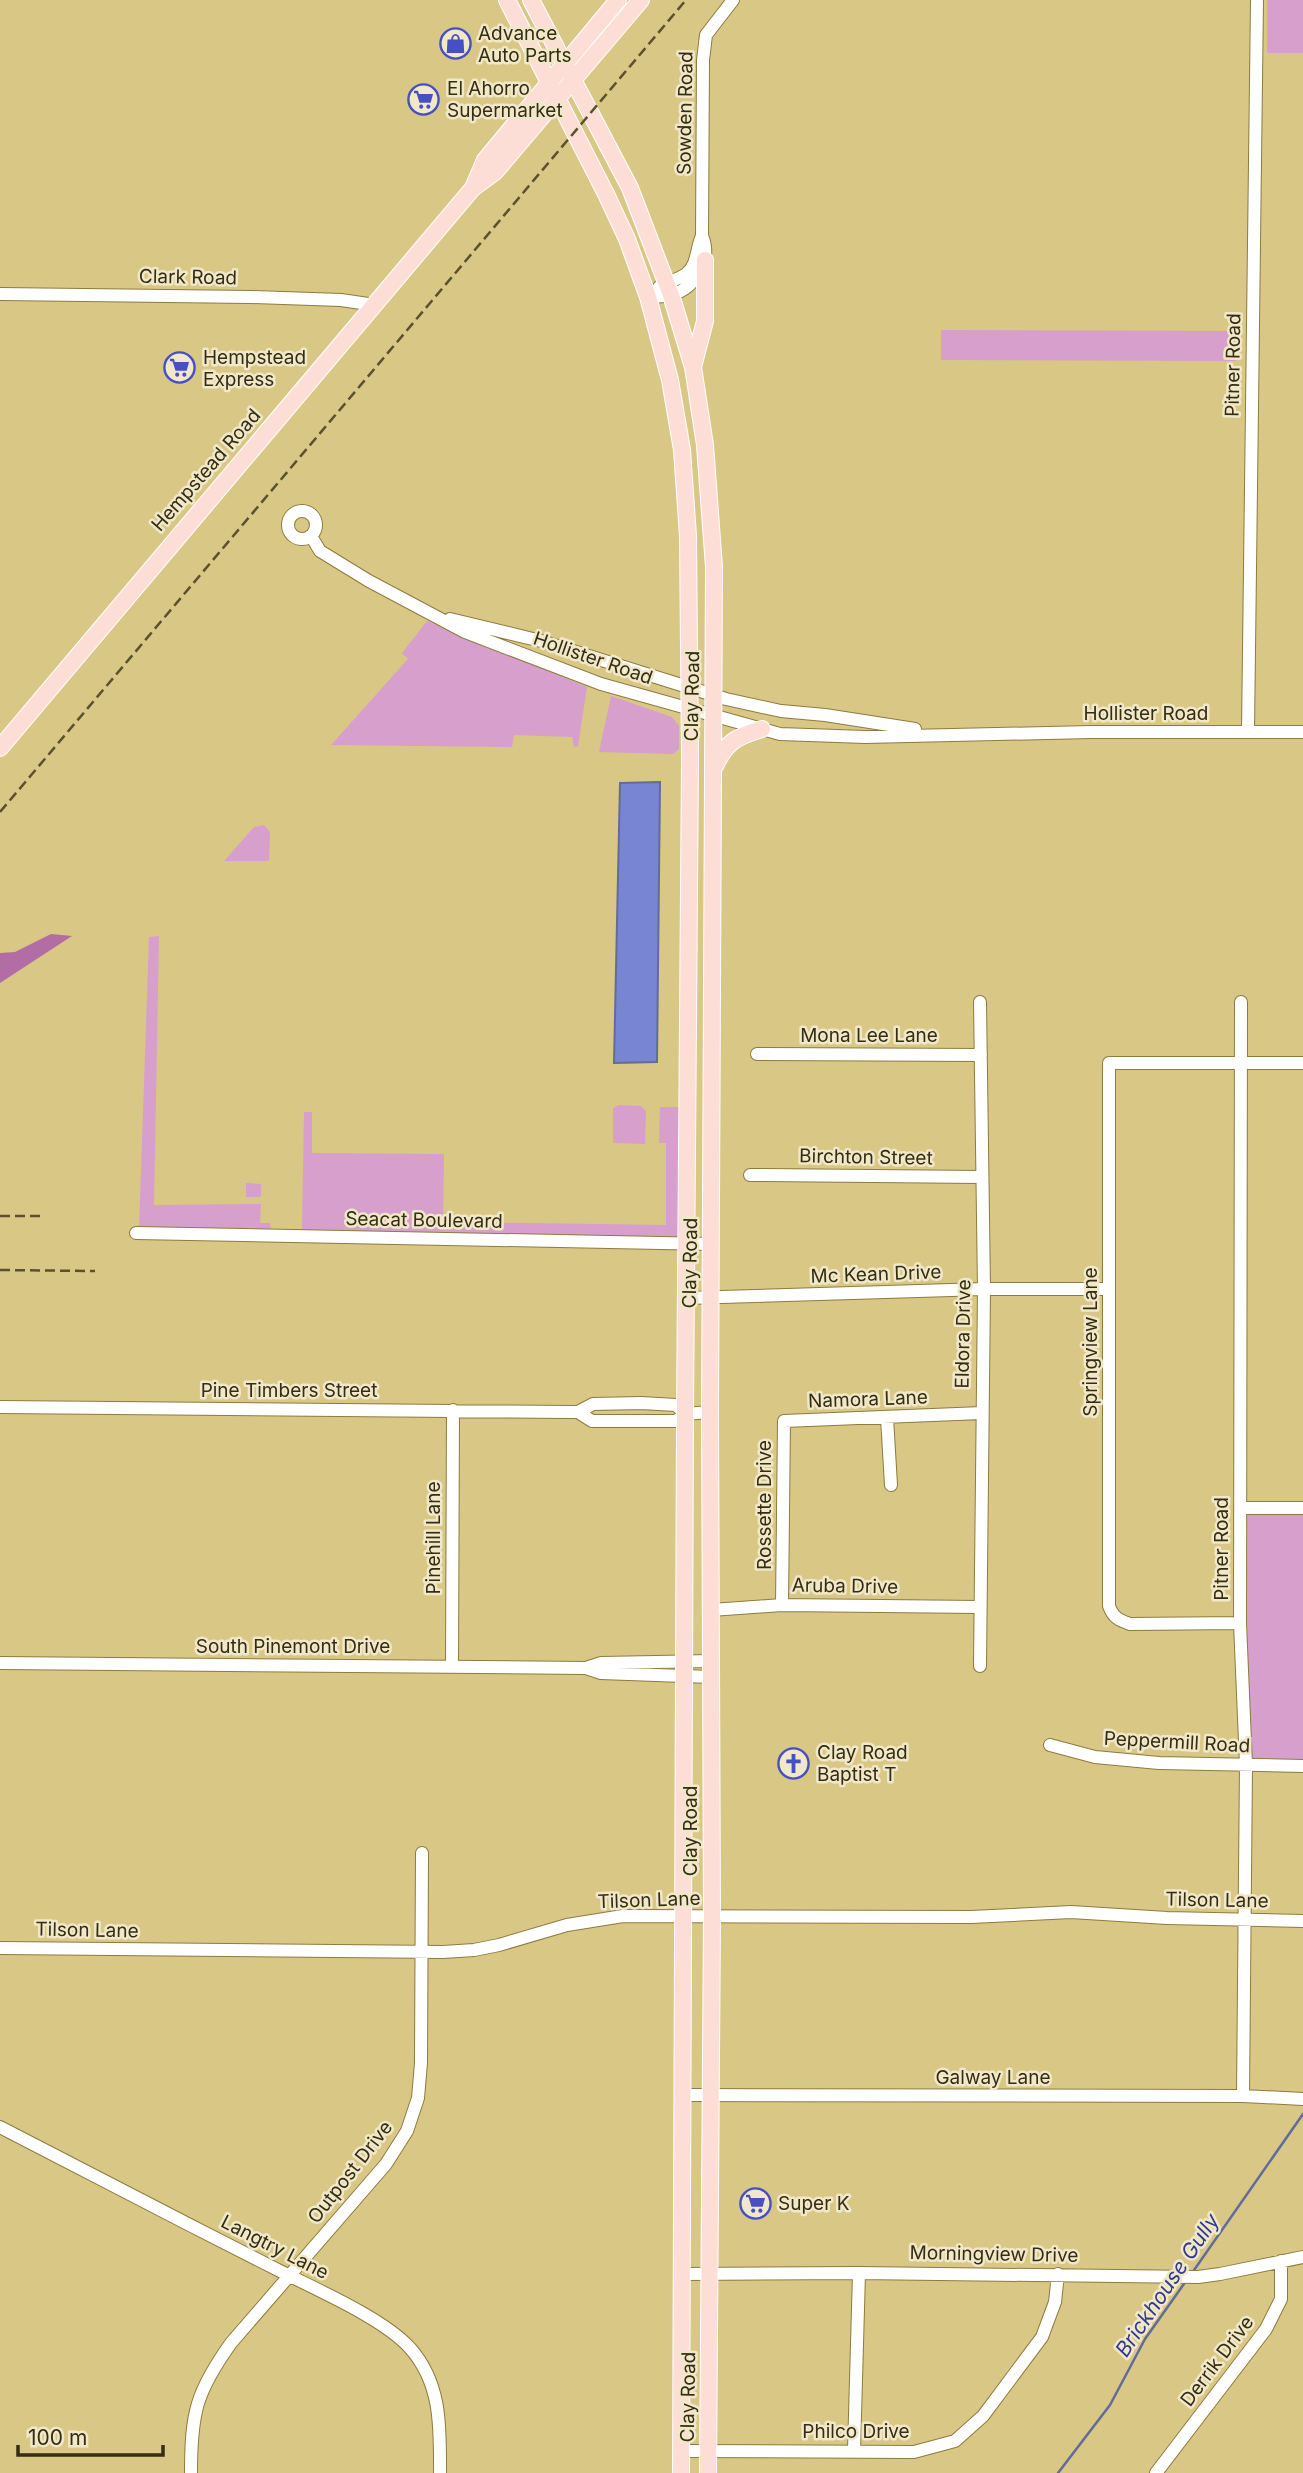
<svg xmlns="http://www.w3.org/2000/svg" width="1303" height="2473" viewBox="0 0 1303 2473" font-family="Inter,sans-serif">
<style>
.green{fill:#d79fcb}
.forest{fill:#b36da5}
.water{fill:#7785d2;stroke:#636b99;stroke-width:2}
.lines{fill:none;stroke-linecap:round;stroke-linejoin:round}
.stream{stroke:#636b99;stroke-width:2.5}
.minor-casing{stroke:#8d7c3d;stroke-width:14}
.major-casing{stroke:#fff;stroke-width:18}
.minor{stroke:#fff;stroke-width:12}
.major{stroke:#fdded6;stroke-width:16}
.rail{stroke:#5b512e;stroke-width:2.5;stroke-dasharray:10 5;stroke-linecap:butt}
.labels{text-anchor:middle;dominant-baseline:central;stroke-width:5;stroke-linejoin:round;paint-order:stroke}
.poi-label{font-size:19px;fill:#352d13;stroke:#f0e8c8;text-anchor:start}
.street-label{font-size:19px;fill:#352d13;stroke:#f0e8c8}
.water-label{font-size:21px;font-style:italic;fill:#323993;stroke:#f0e8c8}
</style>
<rect width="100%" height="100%" fill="#d9c786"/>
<!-- green -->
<path class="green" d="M1267,0H1303V53H1267Z
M941,330L1237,331L1236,361L941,360Z
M427,621L587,687L578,746L574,747L572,737L514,735L512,747L331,745L408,659L402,653Z
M611,696L672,717L679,726V749L673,754L599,752Z
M264,825L270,832L269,861H224L254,827Z
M159,936L154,1205L261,1204L260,1223H270L271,1230L302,1229L304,1112H312V1153L444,1154L443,1222L666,1225V1143H659L660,1107H680L679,1238L139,1229L149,937Z
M619,1105L641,1106L646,1111L645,1144L613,1143V1108Z
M246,1183L261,1184V1197H246Z
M1240,1508H1303V1766L1246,1765Z"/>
<!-- forest -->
<path class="forest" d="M51,934L72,936L0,983V953L15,952Z"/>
<!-- water -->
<path class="water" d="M660,782L657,1062L614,1063L620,783Z"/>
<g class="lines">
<!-- stream -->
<path class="stream" d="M1192,2273L1303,2114
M1058,2473L1110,2405L1145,2339L1186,2281"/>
<defs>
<path id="minor" d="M659,287C668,281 678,280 686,274C698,265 696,248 702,236
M0,294L251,297L341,300L375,305
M648,297C655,296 664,297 671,295C696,288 712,259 702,236L703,60L706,35L733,0
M288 525a14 14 0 1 1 28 0a14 14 0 1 1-28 0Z
M311,536L320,551L369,581L465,632L601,684L780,734L865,737L1091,732H1303
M450,619L541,641L726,699L781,711L825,715L915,729
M1248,731L1257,0
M1241,1002L1240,1623L1246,1765L1243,2096
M757,1054L981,1055
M750,1175L982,1177
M136,1233L712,1244
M687,1298L984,1289H1109
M0,1407L571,1412H578L592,1421H676L685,1414L710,1412
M578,1412L593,1404L641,1403L676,1405L685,1414
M887,1418L891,1485
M1240,1508H1303
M782,1605L784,1421L982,1413
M711,1610L782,1605L979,1607
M1240,1623L1130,1624C1118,1620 1113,1617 1109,1606V1063H1303
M0,1663L586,1668L601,1663L711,1661
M452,1666L453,1410
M980,1666L984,1289L980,1002
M586,1668L601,1673L711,1677
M1050,1745L1095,1757L1159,1763L1303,1766
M0,1948L443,1952L474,1950L499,1945L567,1925L623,1916L971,1917L1071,1912L1167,1918L1303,1921
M682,2095L1243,2096L1303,2099
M0,2127C93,2175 185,2223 278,2270C315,2289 383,2318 410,2348C442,2384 440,2428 440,2473
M683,2274L859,2273L1198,2277L1220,2274L1303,2257
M681,2451L914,2452L955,2441L983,2416L1042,2337L1055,2302L1058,2274
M854,2451L859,2273
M191,2473C191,2413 196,2392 231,2343L386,2164L407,2131L418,2098L421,2063L422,1853
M1156,2473L1266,2329L1281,2299V2261"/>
<path id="major" d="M507,0L606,194L627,239L648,297L670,380L682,450L688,536L690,760L685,1414L681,2473
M531,0L630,188L671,295L693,367L705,445L714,567L710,1412L712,1917L708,2473
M473,188L485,160L618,0
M693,367L705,321V260
M0,748L473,188L495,172L641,0
M715,766C727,741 736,737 762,729"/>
</defs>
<!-- minor casing -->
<use href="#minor" class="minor-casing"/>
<!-- major casing -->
<use href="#major" class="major-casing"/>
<!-- minor -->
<use href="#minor" class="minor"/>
<!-- major -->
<use href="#major" class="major"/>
<!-- rail -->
<path class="rail" d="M0,812L686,0
M0,1216H45
M0,1270L95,1271"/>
</g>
<!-- icons -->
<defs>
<symbol id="shop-ring" viewBox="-11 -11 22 22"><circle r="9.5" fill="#f0e8c8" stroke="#464fc4" stroke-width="1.5"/><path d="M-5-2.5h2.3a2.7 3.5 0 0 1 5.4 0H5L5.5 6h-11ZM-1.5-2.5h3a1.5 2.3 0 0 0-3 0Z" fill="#464fc4"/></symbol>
<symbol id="supermarket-ring" viewBox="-11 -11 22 22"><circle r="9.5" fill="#f0e8c8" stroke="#464fc4" stroke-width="1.5"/><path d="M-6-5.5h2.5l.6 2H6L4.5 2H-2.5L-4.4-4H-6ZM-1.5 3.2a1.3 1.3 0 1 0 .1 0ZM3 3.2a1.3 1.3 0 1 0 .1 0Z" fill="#464fc4"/></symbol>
<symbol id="church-ring" viewBox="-11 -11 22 22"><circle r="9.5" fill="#f0e8c8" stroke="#464fc4" stroke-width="1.5"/><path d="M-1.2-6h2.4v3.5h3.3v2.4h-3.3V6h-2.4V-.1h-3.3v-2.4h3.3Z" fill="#464fc4"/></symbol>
</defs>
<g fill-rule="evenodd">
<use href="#shop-ring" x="438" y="26" width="35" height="35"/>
<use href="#supermarket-ring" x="406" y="82" width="35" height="35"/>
<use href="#supermarket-ring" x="162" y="350" width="35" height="35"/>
<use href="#church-ring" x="776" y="1746" width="35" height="35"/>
<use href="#supermarket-ring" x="738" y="2186" width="35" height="35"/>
</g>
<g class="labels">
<!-- poi labels -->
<g class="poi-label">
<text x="478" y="33">Advance<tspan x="478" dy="22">Auto Parts</tspan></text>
<text x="447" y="88">El Ahorro<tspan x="447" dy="22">Supermarket</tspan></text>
<text x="203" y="357">Hempstead<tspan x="203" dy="22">Express</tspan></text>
<text x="817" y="1752">Clay Road<tspan x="817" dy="22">Baptist T</tspan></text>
<text x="778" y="2203">Super K</text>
</g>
<!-- street labels -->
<g class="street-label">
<text transform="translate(685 113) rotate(-89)">Sowden Road</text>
<text transform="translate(188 277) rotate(1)">Clark Road</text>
<text transform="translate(1233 365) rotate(-89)">Pitner Road</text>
<text transform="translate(206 470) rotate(-49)">Hempstead Road</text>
<text transform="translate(593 658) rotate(19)">Hollister Road</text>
<text transform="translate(692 696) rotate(-89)">Clay Road</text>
<text x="1146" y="713">Hollister Road</text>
<text x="869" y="1035">Mona Lee Lane</text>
<text transform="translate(866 1157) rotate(1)">Birchton Street</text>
<text transform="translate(424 1220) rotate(1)">Seacat Boulevard</text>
<text transform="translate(690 1263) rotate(-89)">Clay Road</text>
<text transform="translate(876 1274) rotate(-2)">Mc Kean Drive</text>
<text transform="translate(963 1334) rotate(-89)">Eldora Drive</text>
<text transform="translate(1090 1342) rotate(-90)">Springview Lane</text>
<text x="289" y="1390">Pine Timbers Street</text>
<text transform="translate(868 1399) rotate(-2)">Namora Lane</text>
<text transform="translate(764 1505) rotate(-90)">Rossette Drive</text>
<text transform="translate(433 1538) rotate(-90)">Pinehill Lane</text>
<text transform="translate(1221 1549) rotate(-90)">Pitner Road</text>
<text transform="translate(845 1586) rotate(1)">Aruba Drive</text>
<text x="293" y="1646">South Pinemont Drive</text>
<text transform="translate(1177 1742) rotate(3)">Peppermill Road</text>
<text transform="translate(690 1831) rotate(-90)">Clay Road</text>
<text transform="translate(649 1900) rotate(-2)">Tilson Lane</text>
<text transform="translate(1217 1900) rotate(1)">Tilson Lane</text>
<text transform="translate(87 1930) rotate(1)">Tilson Lane</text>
<text x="993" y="2077">Galway Lane</text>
<text transform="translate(350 2172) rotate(-52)">Outpost Drive</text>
<text transform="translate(275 2247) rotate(27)">Langtry Lane</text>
<text transform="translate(994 2254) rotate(1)">Morningview Drive</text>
<text transform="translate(1217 2361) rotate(-53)">Derrik Drive</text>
<text transform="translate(688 2397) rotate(-89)">Clay Road</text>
<text x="856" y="2431">Philco Drive</text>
</g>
<!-- water labels -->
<g class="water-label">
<text transform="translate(1167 2285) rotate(-56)">Brickhouse Gully</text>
</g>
</g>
<!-- scale -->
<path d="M18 2445v10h145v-10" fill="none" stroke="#352d13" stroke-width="3.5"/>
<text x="28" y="2445" font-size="21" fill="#352d13" stroke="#f0e8c8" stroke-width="5" paint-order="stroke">100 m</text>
</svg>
